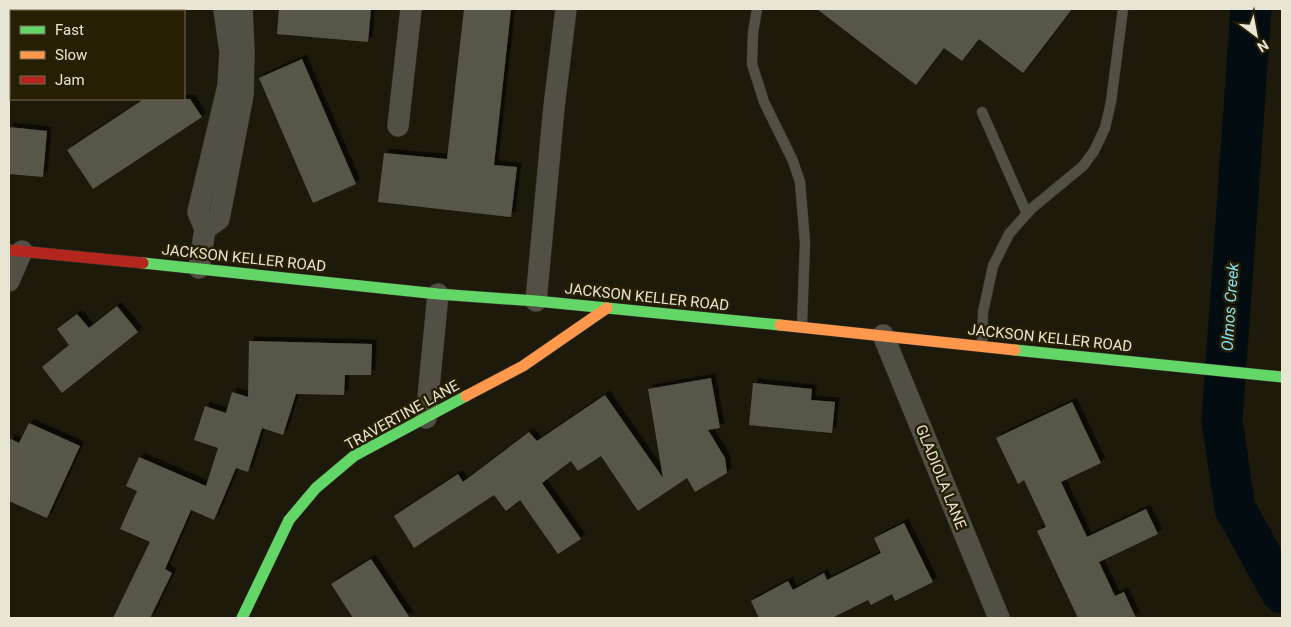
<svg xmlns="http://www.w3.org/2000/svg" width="1291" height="627" viewBox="0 0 1291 627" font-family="Roboto,sans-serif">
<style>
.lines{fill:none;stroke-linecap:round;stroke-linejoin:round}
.river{stroke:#030c11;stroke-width:41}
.building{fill:#595649;filter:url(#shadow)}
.lane-casing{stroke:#3a362d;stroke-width:11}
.street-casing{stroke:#3a362d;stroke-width:22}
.fast-casing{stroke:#3a362d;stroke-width:12}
.slow-casing{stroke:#3a362d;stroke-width:12}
.jam-casing{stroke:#3a362d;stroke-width:12}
.lane{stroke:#525044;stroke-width:10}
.street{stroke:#525044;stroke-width:21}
.fast{stroke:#63d668;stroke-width:11}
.slow{stroke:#ff974d;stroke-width:11}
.jam{stroke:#b3261e;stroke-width:11}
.labels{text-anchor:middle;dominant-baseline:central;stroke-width:5;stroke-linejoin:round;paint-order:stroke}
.street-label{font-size:15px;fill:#e9e5d4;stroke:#261f03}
.water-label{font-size:16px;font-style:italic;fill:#87dffc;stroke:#261f03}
</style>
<defs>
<filter id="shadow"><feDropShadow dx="4.5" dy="-4.5" stdDeviation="0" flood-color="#0009"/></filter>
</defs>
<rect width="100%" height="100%" fill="#1e1a0b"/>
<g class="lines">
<!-- river -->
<path class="river" d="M1251,9L1222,421L1235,508L1282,593"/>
</g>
<!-- building -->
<path class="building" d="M279,9H371L368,42L277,34Z
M464,9H511L494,165L517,167L511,217L378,202L384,153L447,159Z
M817,9H1072L1023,73L979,39L962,61L944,48L916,85Z
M302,59L356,184L313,203L259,78Z
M144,99H190L202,117L93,189L67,150Z
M9,127L47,131L43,177L9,174Z
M117,306L138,332L62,393L42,367L69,345L57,329L77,314L89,328Z
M249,341L372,344L371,375H345L344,395L296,394L283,435L262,428L248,472L236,468L214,520L191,510L165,569L172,573L150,618H113L150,542L120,529L137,491L126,486L139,457L206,486L218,448L194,440L205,406L226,413L232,392L248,397Z
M711,378L720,428L708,430L725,458L727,473L695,492L687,478L638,511L601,456L578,471L571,461L542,483L581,539L558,554L520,500L506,511L494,495L414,548L394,516L458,474L463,482L529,432L537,441L605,395L663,478L648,389Z
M753,383L812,389L811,400L835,402L832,433L749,425Z
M1072,402L1101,463L1061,482L1087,537L1146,509L1158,534L1099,562L1115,596L1124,592L1136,618H1078L1037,531L1046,527L1024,480L1018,484L996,438Z
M29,423L80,446L47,518L9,501V438L19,443Z
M904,523L933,582L895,601L892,594L871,605L868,600L832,618H759L751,601L788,581L793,590L824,573L827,580L881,553L874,538Z
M371,559L383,577L410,618H353L331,584Z"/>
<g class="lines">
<defs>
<path id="lane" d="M757,9L753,33L752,64L764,102L793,161L800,182L805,242L802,325
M9,75H11
M982,112L1027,214
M982,345L983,312L993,266L1009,234L1031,209L1083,166L1094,151L1105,128L1111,102L1123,9"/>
<path id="street" d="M398,126L411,9
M205,229L219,219L243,95L244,51L242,9
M199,268L205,229L198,212L228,86L230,52L224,9
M9,281L22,251
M536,301L554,107L566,9
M883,335L999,618
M426,418L438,294"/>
<path id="fast" d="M143,263L438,294L536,301L780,325
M1015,350L1282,377
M242,618L289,520L316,488L354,456L466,396"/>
<path id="slow" d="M780,325L1015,350
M466,396L523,366L607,308"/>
<path id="jam" d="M9,250L143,263"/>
</defs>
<!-- lane casing -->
<use href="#lane" class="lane-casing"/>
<!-- street casing -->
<use href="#street" class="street-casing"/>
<!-- fast casing -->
<use href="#fast" class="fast-casing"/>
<!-- slow casing -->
<use href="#slow" class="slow-casing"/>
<!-- jam casing -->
<use href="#jam" class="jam-casing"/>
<!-- lane -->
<use href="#lane" class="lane"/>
<!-- street -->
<use href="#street" class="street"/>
<!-- fast -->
<use href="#fast" class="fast"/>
<!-- slow -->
<use href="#slow" class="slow"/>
<!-- jam -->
<use href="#jam" class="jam"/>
</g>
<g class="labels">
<!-- street labels -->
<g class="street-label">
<text transform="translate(244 258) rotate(6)">JACKSON KELLER ROAD</text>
<text transform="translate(647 297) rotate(6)">JACKSON KELLER ROAD</text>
<text transform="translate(1050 338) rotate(6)">JACKSON KELLER ROAD</text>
<text transform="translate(402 415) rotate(-29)">TRAVERTINE LANE</text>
<text transform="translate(941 477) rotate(68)">GLADIOLA LANE</text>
</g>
<!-- water labels -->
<g class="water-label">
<text transform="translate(1230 307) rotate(-86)">Olmos Creek</text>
</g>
</g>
<!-- border -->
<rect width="1291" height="627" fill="none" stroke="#e9e5d4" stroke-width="20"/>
<!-- legend -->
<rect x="10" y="10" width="175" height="90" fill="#261f03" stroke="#746e57"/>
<rect x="20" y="26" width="25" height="8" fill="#63d668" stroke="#746e57"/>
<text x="55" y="35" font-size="15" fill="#e9e5d4">Fast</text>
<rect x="20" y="51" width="25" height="8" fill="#ff974d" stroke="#746e57"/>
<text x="55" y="60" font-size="15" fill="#e9e5d4">Slow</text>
<rect x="20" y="76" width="25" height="8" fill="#b3261e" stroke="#746e57"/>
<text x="55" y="85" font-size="15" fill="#e9e5d4">Jam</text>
<!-- north arrow -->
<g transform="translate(1256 35) rotate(148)" stroke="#261f03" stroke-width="4" paint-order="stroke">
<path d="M0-4L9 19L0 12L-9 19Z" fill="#e9e5d4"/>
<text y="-8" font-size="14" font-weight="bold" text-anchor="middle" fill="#e9e5d4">N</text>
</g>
</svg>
